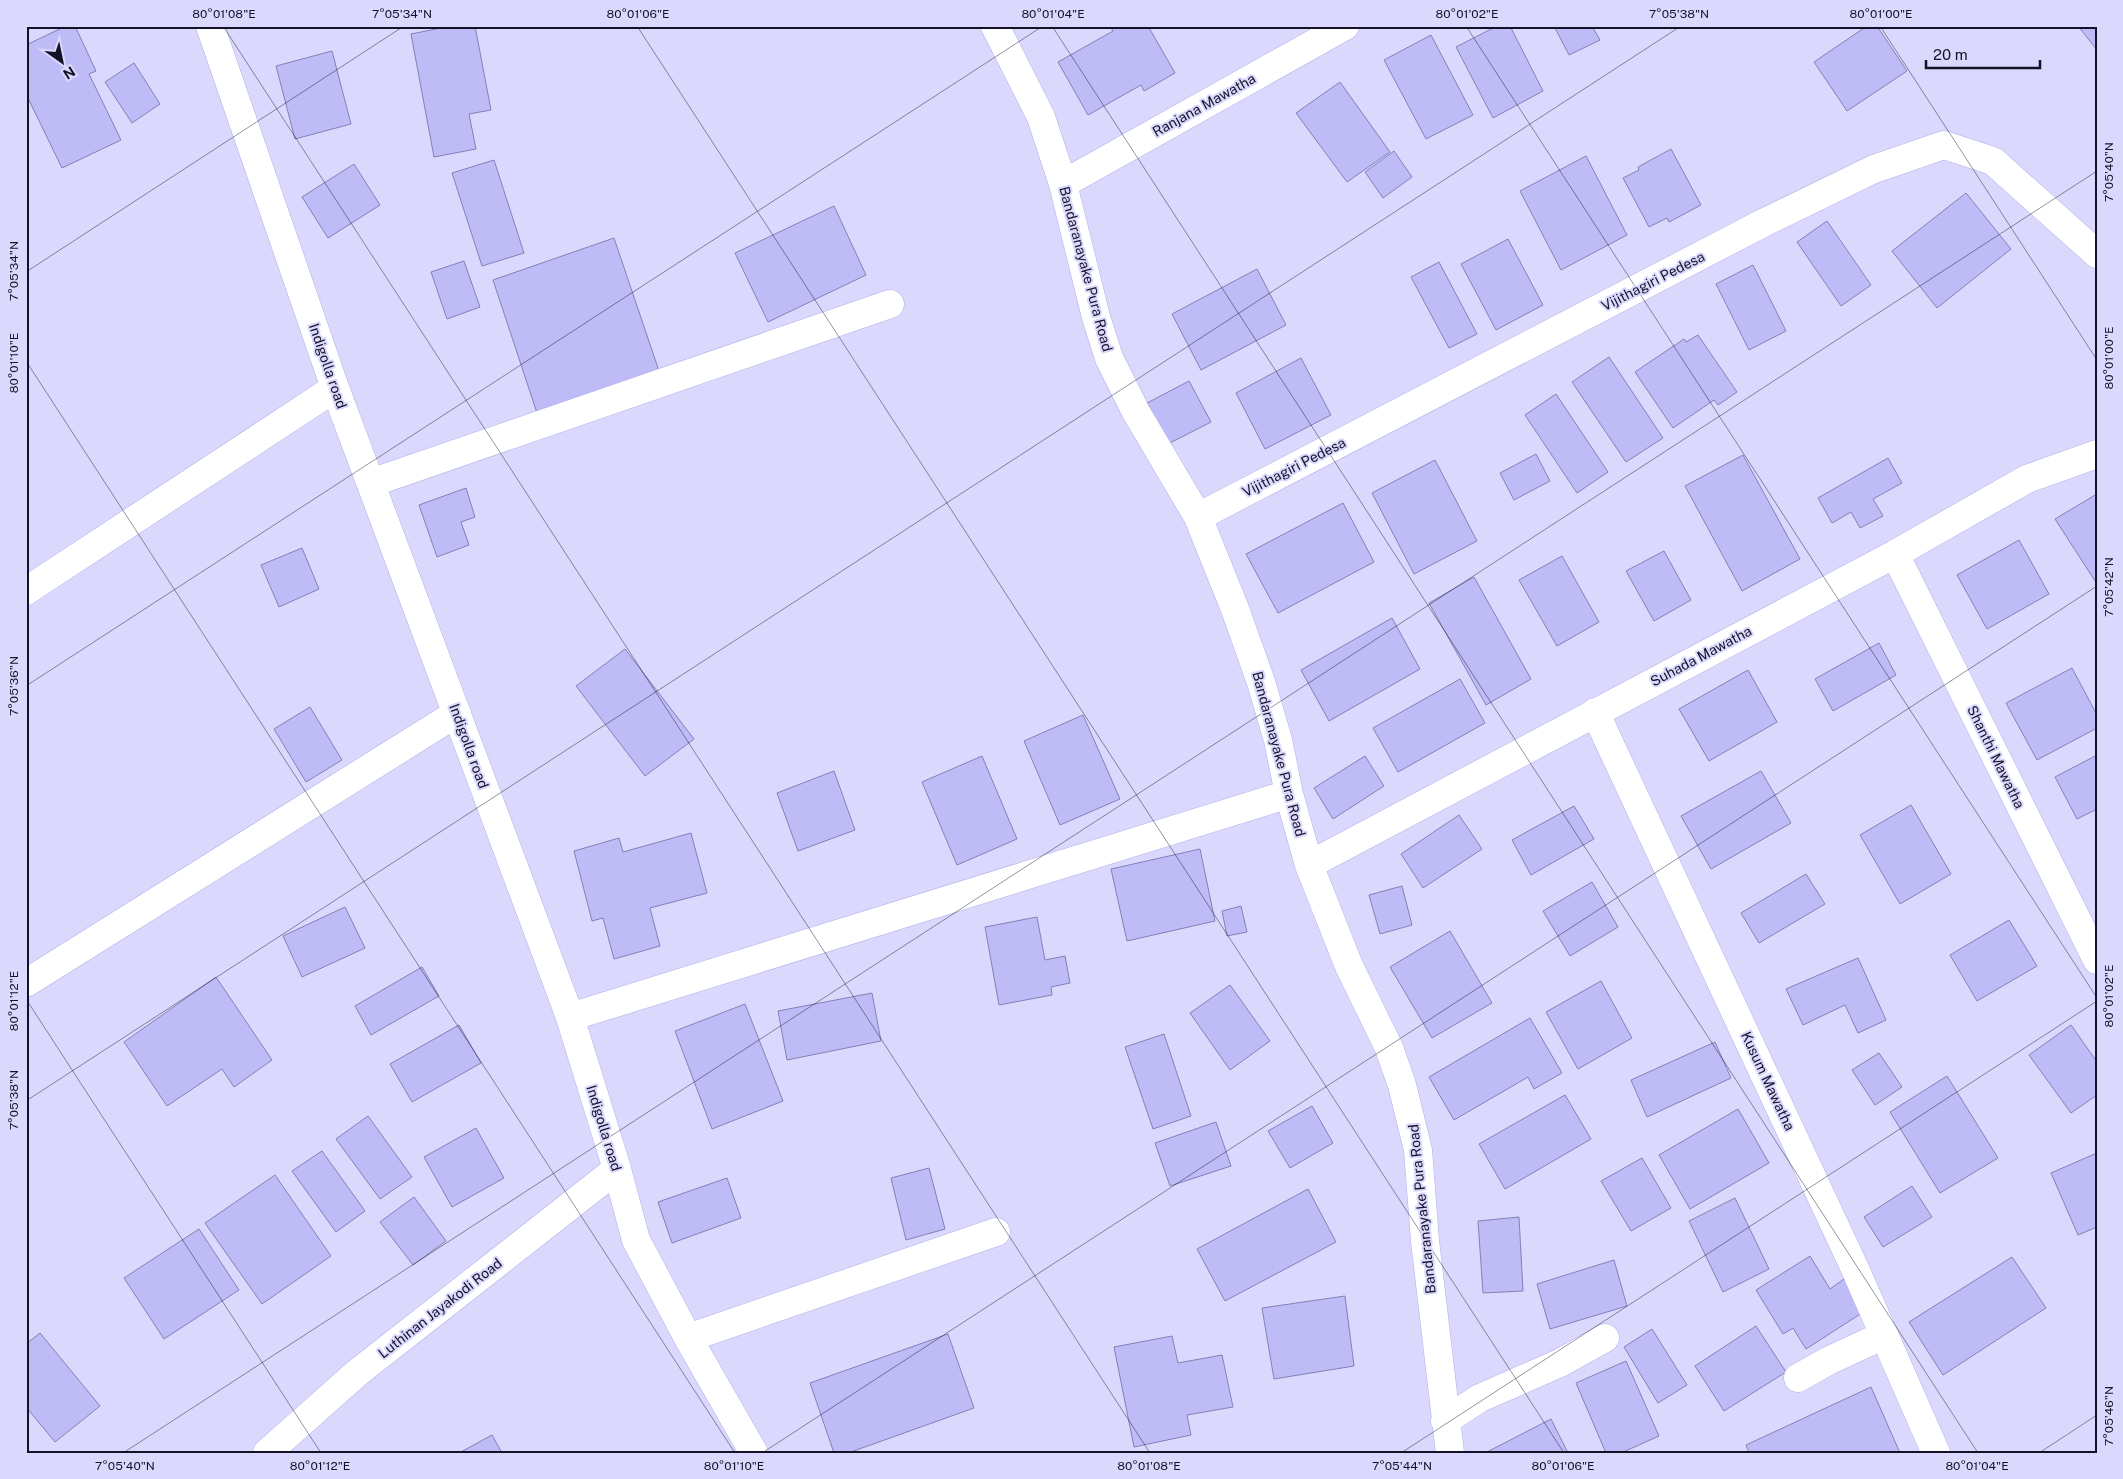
<svg xmlns="http://www.w3.org/2000/svg" width="2123" height="1479" viewBox="0 0 2123 1479" font-family="'Public Sans',sans-serif">
<style>
.building{fill:#bebbf6;stroke:#8480b7}
.lines{fill:none;stroke-linecap:round;stroke-linejoin:round}
.minor-casing{stroke:#b2aee9;stroke-width:29}
.minor{stroke:#fff;stroke-width:28}
.ticks{fill:none;stroke:#151227;stroke-width:1;stroke-opacity:0.45}
.labels{text-anchor:middle;dominant-baseline:central;stroke-width:4;stroke-linejoin:round;paint-order:stroke}
.street-label{font-size:14px;fill:#151227;stroke:#dad9fd}
.neatline{fill:none;stroke:#151227;stroke-width:2}
.ticks-label{font-size:12px;text-anchor:middle;fill:#151227}
</style>
<rect width="100%" height="100%" fill="#dad9fd"/>
<!-- building -->
<path class="building" d="M66,26H75L96,71L89,74L121,140L62,168L26,94V45Z
M451,26H475L491,110L469,114L476,149L434,157L411,34Z
M1110,26H1148L1175,73L1144,91L1141,85L1088,115L1058,62L1113,31Z
M1497,26H1510L1543,91L1493,118L1456,47Z
M1554,26H1592L1600,40L1569,55Z
M1867,26H1877L1907,71L1847,111L1814,62Z
M2078,26H2097V50Z
M1431,35L1473,115L1426,139L1384,60Z
M332,51L351,124L295,139L276,66Z
M134,63L160,104L132,123L105,82Z
M1340,82L1390,152L1347,182L1296,113Z
M1671,149L1701,205L1669,222L1667,218L1649,227L1623,178L1639,170L1638,167Z
M1394,151L1412,177L1383,198L1365,172Z
M1586,156L1627,235L1561,270L1520,191Z
M494,160L524,253L482,266L452,173Z
M354,164L380,205L328,238L302,197Z
M1966,193L2011,249L1937,308L1892,251Z
M834,206L866,275L768,322L735,253Z
M1827,221L1871,285L1841,306L1797,242Z
M614,238L659,371L537,413L493,280Z
M1508,239L1543,305L1496,330L1461,264Z
M464,261L480,307L447,319L431,272Z
M1439,262L1477,334L1449,348L1411,277Z
M1753,265L1786,331L1749,350L1716,284Z
M1257,269L1286,325L1201,370L1172,314Z
M1698,335L1737,392L1718,405L1714,400L1673,428L1635,372L1684,339L1686,342Z
M1609,357L1663,438L1626,462L1572,382Z
M1301,358L1331,415L1265,449L1236,393Z
M1189,381L1211,422L1168,444L1147,403Z
M1556,394L1608,472L1577,493L1525,415Z
M1536,454L1550,481L1514,500L1500,473Z
M1743,455L1800,559L1742,591L1685,486Z
M1888,458L1902,483L1873,499L1883,516L1860,528L1851,512L1832,523L1818,498Z
M1435,460L1477,541L1414,574L1372,493Z
M466,488L475,517L461,522L469,545L437,557L419,505Z
M2097,494V584L2055,519Z
M1343,503L1374,562L1278,613L1246,554Z
M2019,540L2049,594L1987,629L1957,575Z
M302,548L319,589L279,607L261,565Z
M1664,551L1691,600L1654,621L1626,571Z
M1562,556L1599,622L1557,646L1519,580Z
M1474,577L1531,679L1486,705L1429,603Z
M1392,618L1420,669L1329,721L1301,670Z
M1879,643L1896,675L1833,711L1815,679Z
M625,649L694,739L645,776L576,686Z
M2072,668L2097,715V728L2037,760L2006,703Z
M1748,670L1777,722L1709,761L1679,709Z
M1460,679L1485,723L1398,772L1373,728Z
M310,707L342,760L306,782L274,729Z
M1083,715L1120,799L1060,825L1024,741Z
M2097,755V809L2077,819L2055,777Z
M982,756L1017,839L957,865L922,782Z
M1365,756L1384,786L1333,819L1314,788Z
M834,771L855,830L798,851L777,793Z
M1761,771L1791,823L1711,869L1681,816Z
M1911,805L1951,874L1900,904L1860,835Z
M1574,806L1594,839L1531,875L1512,840Z
M1459,815L1482,849L1423,888L1401,854Z
M691,833L707,893L650,908L660,946L614,959L603,918L592,921L574,851L619,838L623,852Z
M1200,849L1215,921L1127,941L1111,869Z
M1806,874L1825,904L1759,943L1741,913Z
M1592,882L1618,927L1570,956L1543,911Z
M1402,886L1412,925L1380,934L1369,895Z
M1241,906L1247,932L1227,936L1222,911Z
M345,907L365,948L302,977L283,936Z
M1037,917L1045,960L1065,956L1070,983L1051,987L1052,995L999,1005L985,927Z
M2009,920L2037,966L1977,1001L1950,955Z
M1450,931L1492,1003L1432,1038L1390,967Z
M1858,958L1886,1020L1858,1033L1845,1005L1803,1025L1786,989Z
M422,967L439,996L371,1035L355,1006Z
M216,977L272,1060L234,1087L222,1069L167,1106L124,1042Z
M1601,981L1632,1038L1578,1069L1546,1012Z
M1230,985L1270,1041L1230,1070L1190,1013Z
M872,993L881,1041L787,1060L778,1011Z
M745,1004L783,1101L712,1129L675,1031Z
M1530,1018L1562,1073L1534,1089L1528,1077L1454,1120L1429,1077Z
M459,1025L481,1063L412,1102L390,1064Z
M2071,1025L2097,1062V1095L2071,1113L2029,1055Z
M1164,1034L1191,1116L1153,1129L1125,1047Z
M1715,1042L1731,1078L1647,1117L1631,1080Z
M1879,1053L1902,1087L1875,1105L1852,1070Z
M1947,1076L1998,1158L1940,1193L1890,1112Z
M1565,1095L1591,1139L1505,1189L1479,1144Z
M1312,1106L1333,1143L1290,1168L1268,1131Z
M1738,1109L1769,1163L1690,1209L1659,1155Z
M368,1116L412,1177L380,1199L336,1139Z
M1216,1122L1231,1166L1170,1186L1155,1143Z
M476,1128L504,1178L452,1207L424,1157Z
M322,1151L365,1211L336,1232L292,1171Z
M2097,1153V1227L2078,1235L2051,1173Z
M1642,1158L1671,1208L1631,1231L1601,1181Z
M929,1168L945,1229L906,1240L891,1178Z
M275,1175L331,1256L262,1304L205,1223Z
M727,1178L741,1218L672,1243L658,1202Z
M1912,1186L1932,1217L1883,1247L1864,1217Z
M1308,1189L1336,1242L1225,1301L1197,1249Z
M414,1197L446,1241L413,1265L380,1222Z
M1735,1198L1769,1269L1723,1292L1689,1221Z
M1519,1217L1523,1291L1483,1293L1478,1221Z
M199,1229L239,1290L164,1339L124,1278Z
M1810,1256L1830,1289L1844,1279L1865,1311L1806,1349L1793,1328L1783,1334L1756,1290Z
M2012,1257L2046,1308L1943,1375L1909,1322Z
M1614,1260L1627,1306L1550,1329L1537,1284Z
M1345,1296L1354,1366L1274,1379L1262,1308Z
M1756,1326L1786,1372L1724,1411L1695,1366Z
M1652,1329L1687,1385L1658,1403L1624,1347Z
M40,1333L100,1406L55,1442L26,1407V1344Z
M948,1334L974,1408L848,1453H834L810,1383Z
M1172,1336L1178,1363L1222,1355L1233,1407L1187,1415L1191,1435L1134,1447L1114,1347Z
M1626,1361L1659,1436L1621,1453H1606L1576,1383Z
M1871,1387L1900,1453H1749L1746,1445Z
M1551,1419L1568,1453H1485Z
M492,1435L502,1453H459Z"/>
<g class="lines">
<defs>
<path id="minor" d="M210,26L335,388L570,1017L617,1169L636,1240L688,1338L754,1453
M995,26L1041,117L1063,184L1096,317L1109,358L1136,412L1198,517L1235,609L1261,682L1278,740L1289,794L1309,865L1349,966L1389,1048L1402,1085L1418,1150L1425,1241L1450,1453
M1063,184L1345,26
M371,483L890,304
M1198,517L1763,223L1874,169L1944,145L1993,161L2097,254
M1895,554L2097,960
M26,591L335,388
M1595,712L1856,1271L1936,1453
M1309,865L1895,554L2027,479L2097,454
M26,983L457,713
M570,1017L1289,794
M688,1338L996,1232
M1798,1378L1828,1361L1884,1335
M1445,1421L1480,1398L1560,1363L1605,1338
M267,1453L357,1373L617,1169"/>
</defs>
<!-- minor casing -->
<use href="#minor" class="minor-casing"/>
<!-- minor -->
<use href="#minor" class="minor"/>
</g>
<!-- ticks -->
<path class="ticks" d="M223,26L1150,1453M637,26L1564,1453M1052,26L1978,1453M1466,26L2097,998M1880,26L2097,360M26,272L404,26M26,361L735,1453M26,686L1043,26M26,999L321,1453M26,1101L1681,26M123,1453L2097,171M762,1453L2097,586M1401,1453L2097,1001M2039,1453L2097,1415"/>
<g class="labels">
<!-- street labels -->
<g class="street-label">
<text transform="translate(1204 105) rotate(-29)">Ranjana Mawatha</text>
<text transform="translate(1086 269) rotate(75)">Bandaranayake Pura Road</text>
<text transform="translate(1653 281) rotate(-27)">Vijithagiri Pedesa</text>
<text transform="translate(328 366) rotate(71)">Indigolla road</text>
<text transform="translate(1294 467) rotate(-27)">Vijithagiri Pedesa</text>
<text transform="translate(1701 656) rotate(-28)">Suhada Mawatha</text>
<text transform="translate(469 746) rotate(70)">Indigolla road</text>
<text transform="translate(1279 754) rotate(75)">Bandaranayake Pura Road</text>
<text transform="translate(1996 757) rotate(64)">Shanthi Mawatha</text>
<text transform="translate(1768 1081) rotate(65)">Kusum Mawatha</text>
<text transform="translate(604 1128) rotate(73)">Indigolla road</text>
<text transform="translate(1422 1209) rotate(-96)">Bandaranayake Pura Road</text>
<text transform="translate(440 1308) rotate(-38)">Luthinan Jayakodi Road</text>
</g>
</g>
<!-- border -->
<rect width="2123" height="1479" fill="none" stroke="#dad9fd" stroke-width="55"/>
<!-- north arrow -->
<g transform="translate(62 62) rotate(147)" stroke="#dad9fd" stroke-width="4" paint-order="stroke">
<path d="M0-4L9 19L0 12L-9 19Z" fill="#151227"/>
<text y="-8" font-size="14" font-weight="bold" text-anchor="middle" fill="#151227">N</text>
</g>
<!-- scale -->
<path d="M1926 60v8h114v-8" fill="none" stroke="#151227" stroke-width="2.5"/>
<text x="1933" y="60" font-size="15" fill="#151227" stroke="#dad9fd" stroke-width="4" paint-order="stroke">20 m</text>
<rect x="28" y="28" width="2068" height="1424" class="neatline"/>
<g class="ticks-label">
<text x="224" y="18">80°01'08"E</text>
<text x="402" y="18">7°05'34"N</text>
<text x="638" y="18">80°01'06"E</text>
<text x="1053" y="18">80°01'04"E</text>
<text x="1467" y="18">80°01'02"E</text>
<text x="1679" y="18">7°05'38"N</text>
<text x="1881" y="18">80°01'00"E</text>
<text transform="translate(2109 172) rotate(-90)" y="4">7°05'40"N</text>
<text transform="translate(14 271) rotate(-90)" y="4">7°05'34"N</text>
<text transform="translate(2109 358) rotate(-90)" y="4">80°01'00"E</text>
<text transform="translate(14 363) rotate(-90)" y="4">80°01'10"E</text>
<text transform="translate(2109 587) rotate(-90)" y="4">7°05'42"N</text>
<text transform="translate(14 686) rotate(-90)" y="4">7°05'36"N</text>
<text transform="translate(2109 996) rotate(-90)" y="4">80°01'02"E</text>
<text transform="translate(14 1001) rotate(-90)" y="4">80°01'12"E</text>
<text transform="translate(14 1100) rotate(-90)" y="4">7°05'38"N</text>
<text transform="translate(2109 1416) rotate(-90)" y="4">7°05'46"N</text>
<text x="125" y="1470">7°05'40"N</text>
<text x="320" y="1470">80°01'12"E</text>
<text x="734" y="1470">80°01'10"E</text>
<text x="1149" y="1470">80°01'08"E</text>
<text x="1402" y="1470">7°05'44"N</text>
<text x="1563" y="1470">80°01'06"E</text>
<text x="1977" y="1470">80°01'04"E</text>
</g>
</svg>
